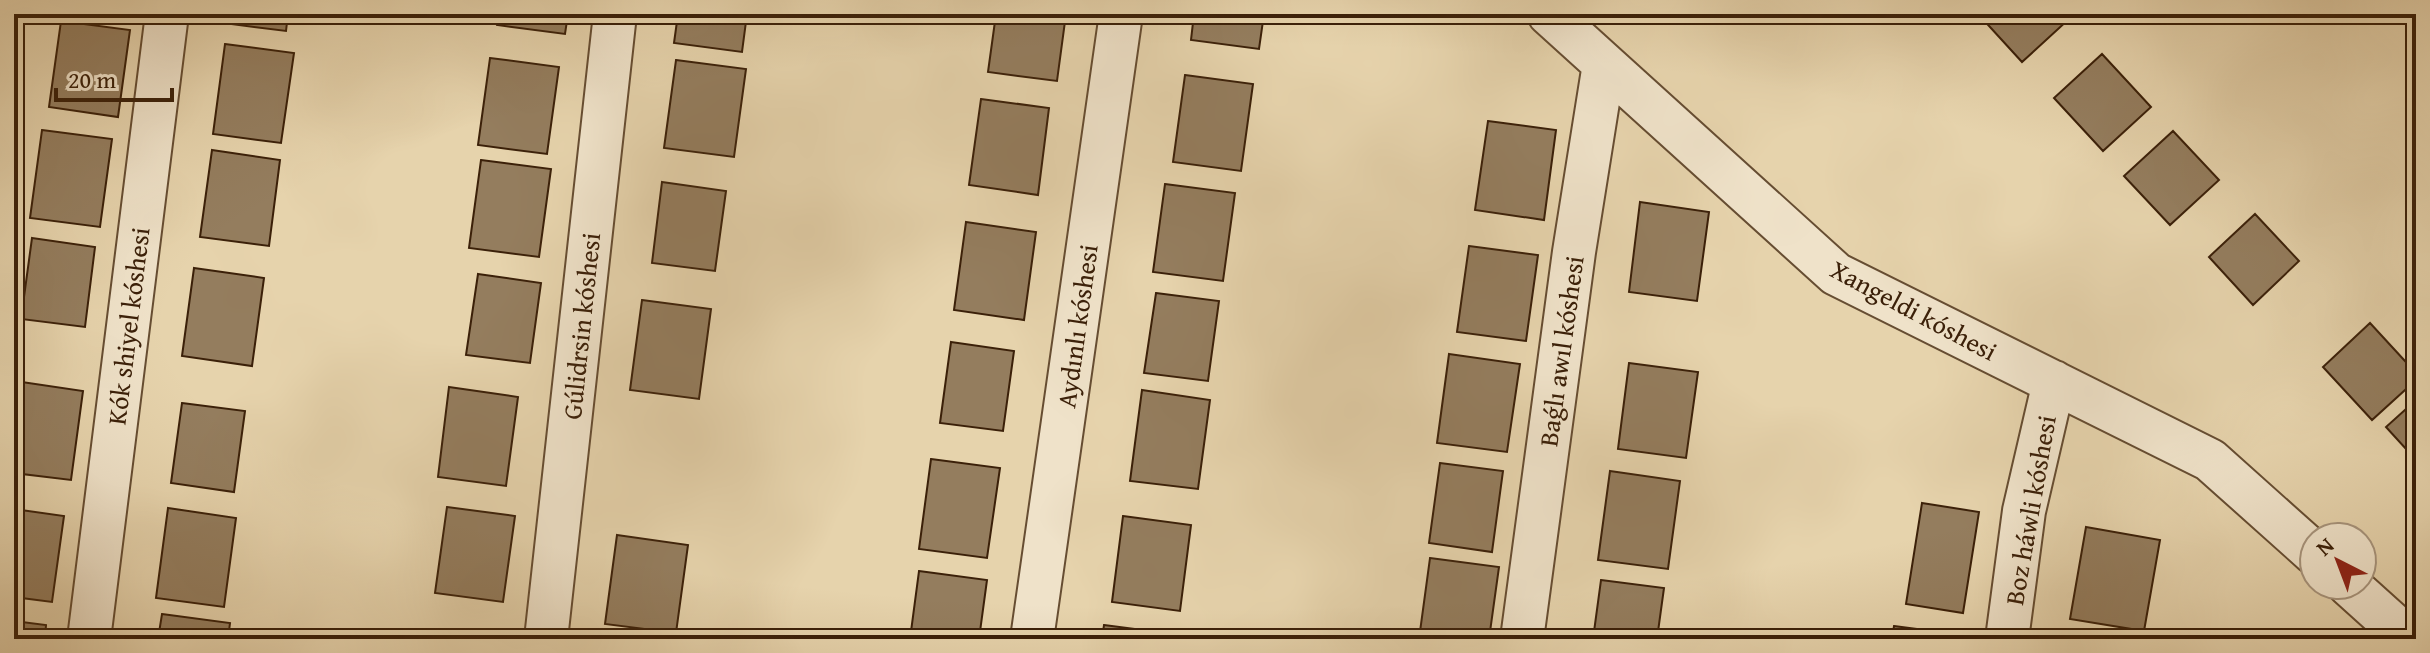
<svg xmlns="http://www.w3.org/2000/svg" width="2430" height="653" viewBox="0 0 2430 653" font-family="'Gentium Book Plus',serif">
<style>
.building{fill:#947d5e;stroke:#3b2009;stroke-width:2}
.lines{fill:none;stroke-linecap:round;stroke-linejoin:round}
.minor-casing{stroke:#664d32;stroke-width:46}
.minor{stroke:#efe2c9;stroke-width:42}
.labels{text-anchor:middle;dominant-baseline:central;stroke-width:8;stroke-linejoin:round;paint-order:stroke}
.street-label{font-size:26px;fill:#3b2009;stroke:#efe2c9}
</style>
<rect width="100%" height="100%" fill="#e6d3ac"/>
<filter id="stains"><feTurbulence type="fractalNoise" baseFrequency=".0025" numOctaves="4"/><feColorMatrix values="0 0 0 0 .2 0 0 0 0 .09 0 0 0 0 .02 0 0 0 .5 -.17"/></filter>
<radialGradient id="worn" r=".72"><stop offset=".6" stop-color="#630" stop-opacity="0"/><stop offset="1" stop-color="#630" stop-opacity=".3"/></radialGradient>
<!-- building -->
<path class="building" d="M224,14H288L286,31L223,23Z
M498,14H568L565,34L497,25Z
M678,14H747L742,52L674,43Z
M996,14H1066L1057,81L988,72Z
M1194,14H1264L1259,49L1191,40Z
M1980,14H2064L2069,19L2022,62L1979,15Z
M61,21L130,30L118,117L49,107Z
M225,44L294,53L281,143L213,134Z
M2102,54L2151,107L2103,151L2054,98Z
M490,58L559,67L547,154L478,145Z
M676,60L746,69L734,157L664,148Z
M1185,75L1253,84L1241,171L1173,162Z
M981,99L1049,108L1038,195L969,185Z
M1488,121L1556,130L1544,220L1475,210Z
M42,130L112,139L100,227L30,218Z
M2173,131L2219,180L2170,225L2124,176Z
M212,150L280,160L269,246L200,237Z
M481,160L551,169L539,257L469,248Z
M662,182L726,191L715,271L652,263Z
M1165,184L1235,193L1223,281L1153,272Z
M1640,202L1709,212L1697,301L1629,292Z
M2255,214L2299,261L2253,305L2209,257Z
M966,222L1036,232L1024,320L954,310Z
M32,238L95,247L85,327L21,319Z
M1469,246L1538,255L1526,341L1457,332Z
M194,268L264,278L252,366L182,356Z
M478,274L541,283L530,363L466,355Z
M1156,293L1219,301L1208,381L1144,373Z
M642,300L711,309L699,399L630,390Z
M2370,323L2416,373V380L2372,420L2323,367Z
M951,342L1014,351L1003,431L940,423Z
M1449,354L1520,364L1507,452L1437,443Z
M1629,363L1698,372L1686,458L1618,449Z
M15,381L83,391L71,480L14,473Z
M449,387L518,397L506,486L438,477Z
M1142,390L1210,400L1198,489L1130,481Z
M2416,400V460L2386,427Z
M182,403L245,411L234,492L171,483Z
M931,459L1000,468L987,558L919,549Z
M1440,463L1503,471L1492,552L1429,543Z
M1610,471L1680,481L1668,569L1598,560Z
M1922,503L1979,512L1963,613L1906,604Z
M447,507L515,516L503,602L435,593Z
M168,508L236,518L224,607L156,598Z
M14,509L64,516L52,602L14,597Z
M1123,516L1191,525L1180,611L1112,602Z
M2086,527L2160,540L2144,631L2070,619Z
M617,535L688,545L676,633L605,624Z
M1430,558L1499,567L1489,639H1419Z
M919,571L987,580L979,639H910Z
M1601,580L1664,588L1657,639H1593Z
M162,614L230,623L228,639H158Z
M14,621L46,625L45,639H14Z
M1104,625L1174,634L1173,639H1102Z
M1894,626L1962,635V639H1892Z"/>
<g class="lines">
<defs>
<path id="minor" d="M1549,14L1836,274L2210,460L2314,553
M2349,585L2409,639
M89,639L167,14
M546,639L615,14
M1032,639L1121,14
M1522,639L1574,252L1604,64
M2007,639L2024,511L2054,382"/>
</defs>
<!-- minor casing -->
<use href="#minor" class="minor-casing"/>
<!-- minor -->
<use href="#minor" class="minor"/>
</g>
<g class="labels">
<!-- street labels -->
<g class="street-label">
<text transform="translate(1914 310) rotate(28)">Xangeldi kóshesi</text>
<text transform="translate(128 326) rotate(-83)">Kók shiyel kóshesi</text>
<text transform="translate(581 326) rotate(-84)">Gúlidrsin kóshesi</text>
<text transform="translate(1077 326) rotate(-82)">Aydınlı kóshesi</text>
<text transform="translate(1561 351) rotate(-82)">Baǵlı awıl kóshesi</text>
<text transform="translate(2030 510) rotate(-80)">Boz háwli kóshesi</text>
</g>
</g>
<!-- margin -->
<rect width="2430" height="653" fill="none" stroke="#e6d3ac" stroke-width="48"/>
<rect x="16" y="16" width="2398" height="621" fill="none" stroke="#3b2009" stroke-width="4"/>
<rect x="24" y="24" width="2382" height="605" fill="none" stroke="#3b2009" stroke-width="2"/>
<!-- north arrow -->
<g transform="translate(2338 561) rotate(318)"><circle r="38" fill="#efe2c9" stroke="#a7947c" stroke-width="2"/>
<path d="M0-6L14 30L0 20L-14 30Z" fill="#8f2418"/>
<text y="-12" font-size="22" font-weight="bold" text-anchor="middle" fill="#3b2009">N</text>
</g>
<!-- scale -->
<path d="M56 88v12h116v-12" fill="none" stroke="#3b2009" stroke-width="4"/>
<text x="68" y="88" font-size="24" fill="#3b2009" stroke="#efe2c9" stroke-width="6" paint-order="stroke">20 m</text>
<rect width="100%" height="100%" filter="url(#stains)"/>
<rect width="100%" height="100%" fill="url(#worn)"/>
</svg>
